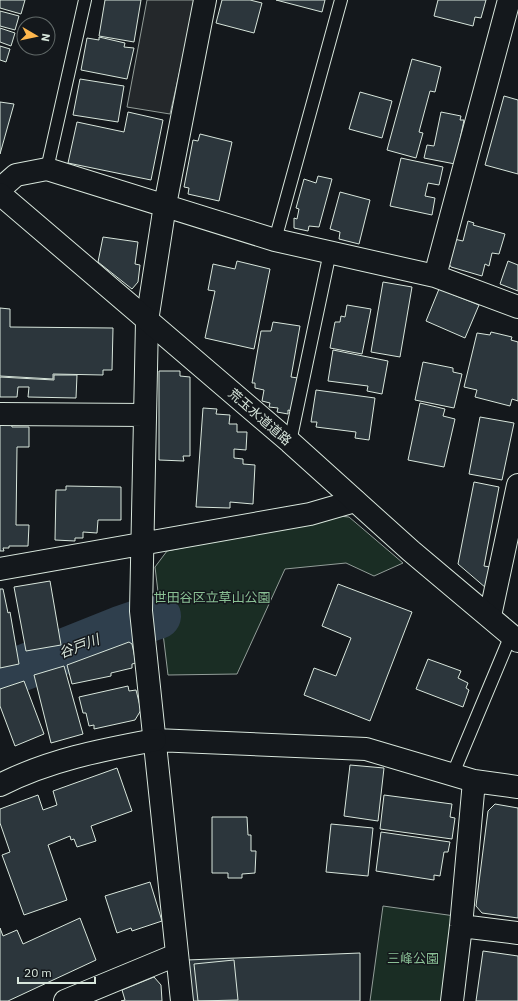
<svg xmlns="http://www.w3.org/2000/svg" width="518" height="1001" viewBox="0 0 518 1001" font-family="'IBM Plex Sans','Noto Sans JP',sans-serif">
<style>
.green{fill:#1a2d24;stroke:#939e99}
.parking{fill:#24282b;stroke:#939e99}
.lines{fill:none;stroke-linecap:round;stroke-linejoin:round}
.river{stroke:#2f3f4d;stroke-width:46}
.building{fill:#2c363c;stroke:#d8e6dc}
.lane-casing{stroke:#d8e6dc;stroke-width:14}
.street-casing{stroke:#d8e6dc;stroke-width:24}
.secondary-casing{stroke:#d8e6dc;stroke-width:24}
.lane{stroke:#14181c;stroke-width:12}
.street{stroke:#14181c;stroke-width:22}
.secondary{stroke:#14181c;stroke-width:22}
.labels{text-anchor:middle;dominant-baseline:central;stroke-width:3;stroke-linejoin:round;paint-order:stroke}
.street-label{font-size:13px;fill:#d8e6dc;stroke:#14181c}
.park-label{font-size:13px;fill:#8ac095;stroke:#14181c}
.water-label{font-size:14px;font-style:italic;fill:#d8e6dc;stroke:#14181c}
</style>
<rect width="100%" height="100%" fill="#14181c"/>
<!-- green -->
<path class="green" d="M338,516L349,517L403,563L374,576L346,563L285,569L237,674L168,675L155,567L167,551Z
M383,906L455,916L445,1001H370Z"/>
<!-- parking -->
<path class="parking" d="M147,0H196L170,114L127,107Z"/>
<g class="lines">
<!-- river -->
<path class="river" d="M0,677L120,629L158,616"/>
</g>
<!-- building -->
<path class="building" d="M0,0H25L21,14L0,8Z
M105,0H141L134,42L99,36Z
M222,0H250L262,3L254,33L216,23Z
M276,0H325L322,12Z
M438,0H486L481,18L475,17L473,26L434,16Z
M0,11L19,16L15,30L0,26Z
M0,28L15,33L11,46L0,42Z
M99,37L125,43L124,47L134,48L127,79L81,70L87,38L99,40Z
M0,46L10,49L6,62L0,60Z
M412,59L441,67L435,92L430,91L419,132L423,133L416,158L387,150Z
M80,79L124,86L118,122L73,115Z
M360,92L392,101L382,138L349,129Z
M504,96L518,100V174L485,165Z
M0,102L14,104L0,154Z
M128,112L163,120L151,180L68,163L77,122L124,132Z
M441,112L461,116L460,120H464L455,164L424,158L427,145L434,146Z
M200,134L232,142L219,201L188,194L189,188L184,187L193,140L198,141Z
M401,158L443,167L439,185L428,183L425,196L435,198L432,215L390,206Z
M318,176L332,179L319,227L309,226L308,231L294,228V218L297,219L299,209L296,208L304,179L316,183Z
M340,192L370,200L359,244L339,239L340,232L330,229Z
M468,221L474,223L473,225L505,234L499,254L492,253L489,266L485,264L482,276L451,267L448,262L454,239L463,241Z
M103,237L138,242L135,264L140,265L138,282L132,289L98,262Z
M237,261L270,269L254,349L205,338L215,291L208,290L213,264L235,269Z
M508,261L518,265V291L500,284Z
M383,282L412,287L400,357L371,352Z
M439,289L479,305L465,338L426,321Z
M347,305L371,309L362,354L330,348L335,322H340L341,316L345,317Z
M0,308L10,309V327L113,328L112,370H103V375L53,374V379L0,376Z
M273,322L300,326L291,377L298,378L292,411L288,410V414L277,412L278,408L269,407L270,403L262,401L264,390L255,388V383H252L261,331H271Z
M491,332L512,337L511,340L518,342V401L512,399L510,406L475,397L477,390L464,387L477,333L490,335Z
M333,350L388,361L382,394L367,391L368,386L328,381Z
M423,362L453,368V372L462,374L454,408L415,400Z
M159,371H180V376L190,377V456H183L184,461L159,460Z
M54,375H77L76,398L28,397L29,387H18L17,397H0V377L54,380Z
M316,390L375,398L369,440L355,438L356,432L316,427L317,422H311Z
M420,403L445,409L443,416L455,419L444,467L408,460Z
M203,408L217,409L216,414L230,415L229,424H237V432H247L246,450L234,449V458L243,459V464L255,465L253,504L230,502V508L196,507Z
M480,417L514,423L502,480L469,474Z
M0,423H11L12,427H29V447H17L16,525H29L28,546H9V548H3L4,551H0Z
M474,482L499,487L484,566L490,567L486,588L458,564Z
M66,486L121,487V520H98L97,533L83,532V538H75V541L55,540L56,490H66Z
M50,581L61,645L26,651L14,587Z
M338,584L412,612L370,721L304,695L314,668L336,676L351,638L322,626Z
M0,589H3L8,613L10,612L19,664L0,668Z
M129,642L132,644L136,663L132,664V668L111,673V676L72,684L67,665Z
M428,659L461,671L458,678L468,683L466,688L469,690L463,707L416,689Z
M64,666L83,734L51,743L34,675Z
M24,681L44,734L15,746L0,706V689Z
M128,686L129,691L136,690L141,710L135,720L94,729V725L89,726L86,713H83L79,697Z
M350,765L384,768L378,821L344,816Z
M117,768L132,811L91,826L96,841L77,847L74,839L71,840L70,836L48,845L67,900L24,915L2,855L10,852L0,823V809L38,795L43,810L57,805L53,791Z
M384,795L452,804L450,817L455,818L452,839L380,829Z
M495,804L518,808V918L482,913L476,906L488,811Z
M212,817H247L248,835H251V851H256L255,873L242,874V878H228V873H212Z
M331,824L373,828L368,876L326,872Z
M381,832L450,842L448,852H444L440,876L434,875V880L376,871Z
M150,882L162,921L132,931L131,928L117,933L105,896Z
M80,918L96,960L8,1001H0V928L3,936L17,930L23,944Z
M483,951L518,956V1001H476Z
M360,953V1001H191L187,960Z
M234,960L238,1000L198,1001L194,964Z
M154,977L161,985L162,1001H121L125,1000L122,990Z"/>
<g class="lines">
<defs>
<path id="lane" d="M47,169L85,0
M275,240L341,0
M290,442L330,252
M452,776L511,635"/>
<path id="street" d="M0,189L16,175L47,169L275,240L435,276L518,307
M435,276L509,0
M0,414L145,415
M0,569L310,514L355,501
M490,616L518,485
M155,740L366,749L474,781L518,787
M461,926L518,933
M65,1001L176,955
M182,1001L141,611L147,321L165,205L205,0
M452,1001L461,926L474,781"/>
<path id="secondary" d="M0,194L290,442L411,551L518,641
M0,785C49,760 101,750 155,740"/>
</defs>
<!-- lane casing -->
<use href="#lane" class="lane-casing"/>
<!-- street casing -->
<use href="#street" class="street-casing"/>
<!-- secondary casing -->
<use href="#secondary" class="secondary-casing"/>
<!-- lane -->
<use href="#lane" class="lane"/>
<!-- street -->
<use href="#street" class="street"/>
<!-- secondary -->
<use href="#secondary" class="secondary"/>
</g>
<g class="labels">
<!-- street labels -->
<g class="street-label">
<text transform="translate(260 417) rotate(41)">荒玉水道道路</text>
</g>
<!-- park labels -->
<g class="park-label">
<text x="212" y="597">世田谷区立草山公園</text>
<text x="413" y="958">三峰公園</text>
</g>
<!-- water labels -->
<g class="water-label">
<text transform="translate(79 646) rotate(-21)">谷戸川</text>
</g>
</g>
<!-- north arrow -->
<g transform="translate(36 36) rotate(99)"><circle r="19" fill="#14181c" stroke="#626a69"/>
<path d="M0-3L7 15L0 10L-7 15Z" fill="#ffb74d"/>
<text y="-6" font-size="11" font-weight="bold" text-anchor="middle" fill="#d8e6dc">N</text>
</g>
<!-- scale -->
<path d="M18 977v6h77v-6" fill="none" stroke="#d8e6dc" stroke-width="2"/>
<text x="24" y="977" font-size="12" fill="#d8e6dc" stroke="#14181c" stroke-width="3" paint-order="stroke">20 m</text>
</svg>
